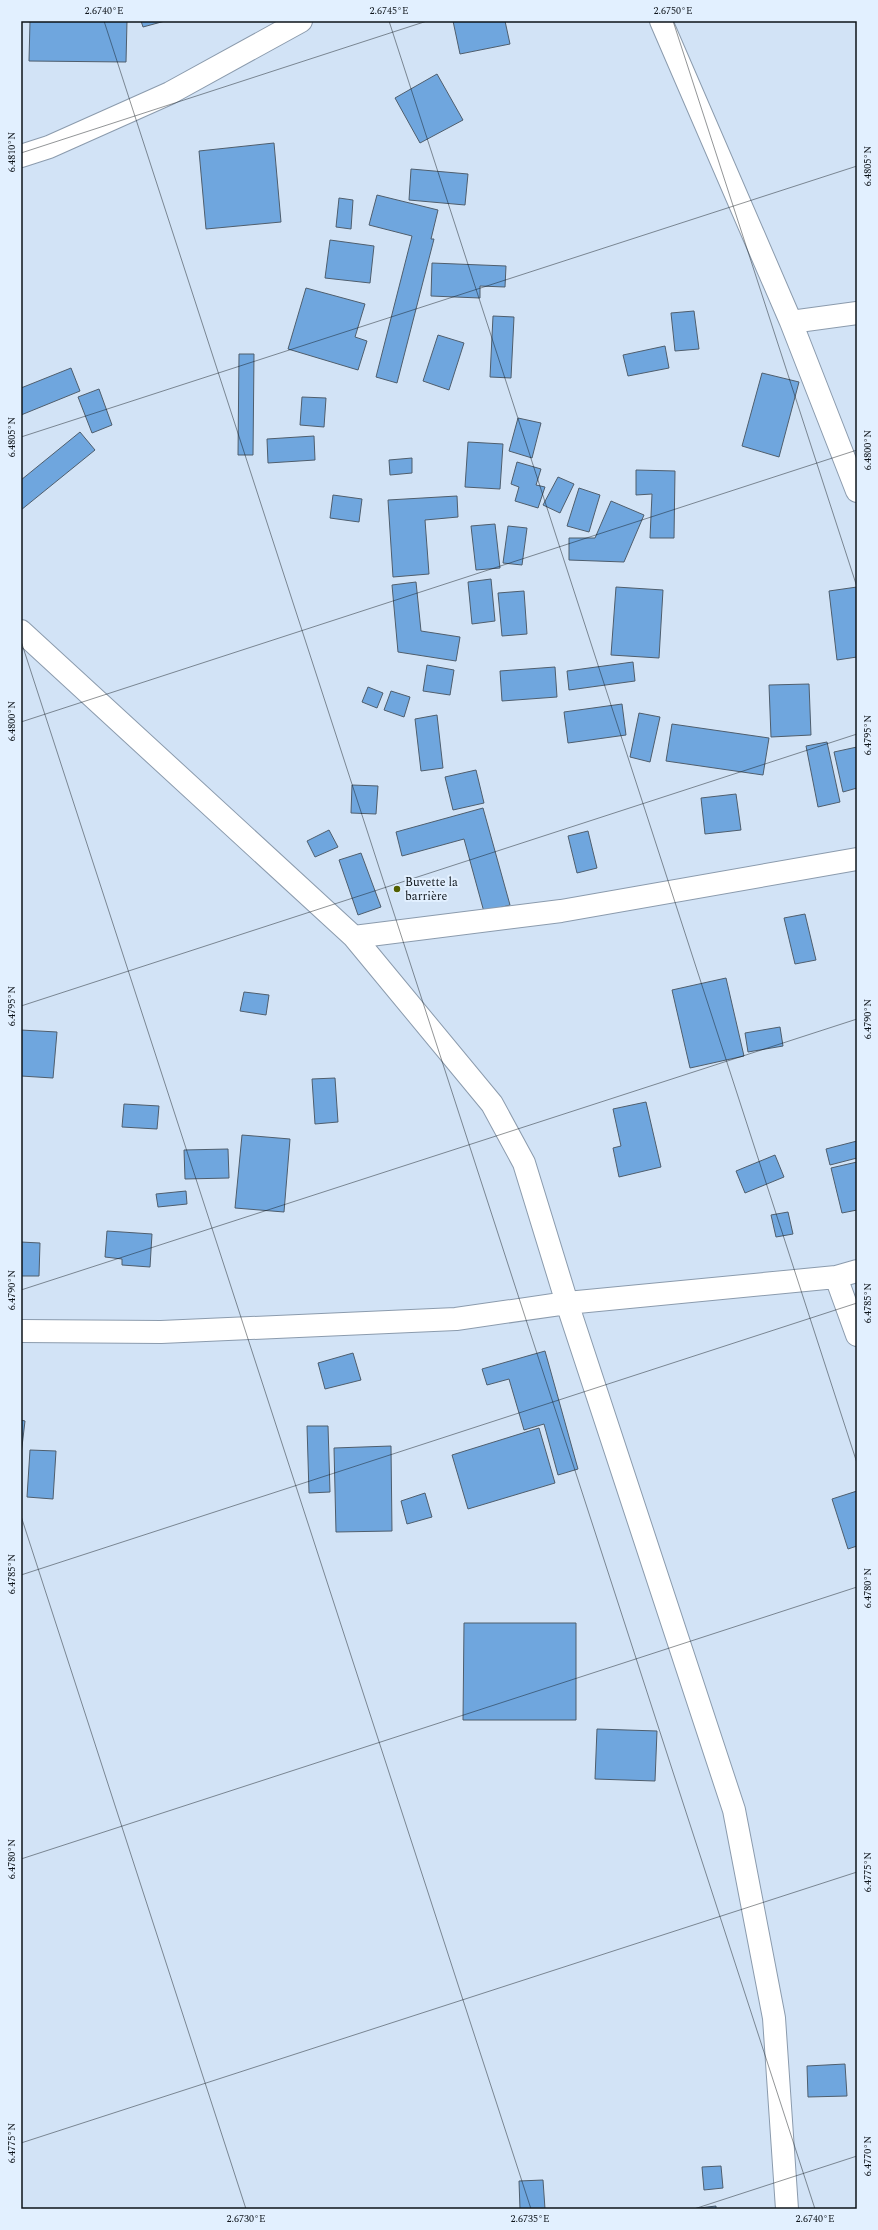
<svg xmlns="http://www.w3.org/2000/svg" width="878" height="2230" viewBox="0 0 878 2230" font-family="Spectral,serif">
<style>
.building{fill:#6fa6de;stroke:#4f5e6d}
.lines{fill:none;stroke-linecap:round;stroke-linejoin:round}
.street-casing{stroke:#8b9bad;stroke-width:24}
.street{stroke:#fff;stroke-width:22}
.ticks{fill:none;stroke:#0d1319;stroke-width:1;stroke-opacity:0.45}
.poi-dot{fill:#526001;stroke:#e2f0ff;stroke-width:1.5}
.labels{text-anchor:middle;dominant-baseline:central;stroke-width:4;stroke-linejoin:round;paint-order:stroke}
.poi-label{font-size:12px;fill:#0d1319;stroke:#e2f0ff;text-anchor:start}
.neatline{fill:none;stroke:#0d1319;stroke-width:1.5}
.ticks-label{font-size:10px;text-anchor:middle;fill:#0d1319}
</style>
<rect width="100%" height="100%" fill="#d2e3f6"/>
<!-- building -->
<path class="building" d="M30,21H127L126,62L29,61Z
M141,21H165L143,27Z
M453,21H505L510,44L460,54Z
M437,74L463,120L420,143L395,98Z
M274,143L281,222L206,229L199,151Z
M411,169L468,174L465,205L409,200Z
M377,195L438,210L431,239H434L397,383L376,377L412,236L369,225Z
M339,198L353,200L351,229L336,227Z
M330,240L374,246L370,283L325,278Z
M432,263L506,266L505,287L480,286V298L431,296Z
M306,288L365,304L355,337L367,341L358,370L288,349Z
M694,311L699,349L675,351L671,313Z
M493,316L514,317L511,378L490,377Z
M438,335L464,343L449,390L423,381Z
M665,346L669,368L628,376L623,355Z
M239,354H254L253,455H238Z
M71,368L80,391L21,415V388Z
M762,373L799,382L779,457L742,446Z
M99,389L112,425L92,433L78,397Z
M302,397L326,398L324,427L300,425Z
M518,418L541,423L532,458L509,451Z
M80,432L95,450L21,510V480Z
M314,436L315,460L268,463L267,439Z
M468,442L503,444L500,489L465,487Z
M412,458V473L390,475L389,460Z
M517,462L541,469L536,485L545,487L538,508L515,501L519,487L511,484Z
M636,470L675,471L674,538H650L652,494L636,495Z
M558,477L574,484L560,513L543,505Z
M579,488L600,495L589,532L567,526Z
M333,495L362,499L359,522L330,518Z
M457,496L458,517L425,520L429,574L393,577L388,500Z
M611,501L644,515L624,562L569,560V538H595Z
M495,524L500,568L476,570L471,526Z
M508,526L527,528L522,565L503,563Z
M491,579L495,621L472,624L468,582Z
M416,582L421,631L460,637L456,661L398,652L392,585Z
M616,587L663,590L659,658L611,655Z
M857,587V657L837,660L829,591Z
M524,591L527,634L502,636L498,593Z
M633,662L635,681L569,690L567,671Z
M427,665L454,670L450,695L423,691Z
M555,667L557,697L502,701L500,671Z
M809,684L811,735L771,737L769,685Z
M368,687L383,693L377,708L362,702Z
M391,691L410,697L404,717L384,710Z
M622,704L626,735L568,743L564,712Z
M639,713L660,717L650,762L630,757Z
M437,715L443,768L421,771L415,719Z
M672,724L769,738L763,775L666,761Z
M827,742L840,802L818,807L806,746Z
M857,747V788L843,792L834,752Z
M476,770L484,803L453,810L445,777Z
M352,785L378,786L376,814L351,813Z
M736,794L741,830L705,834L701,798Z
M483,808L510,905L484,912L464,839L402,856L396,832Z
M329,830L338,847L315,857L307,841Z
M588,831L597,868L577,873L568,836Z
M361,853L381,907L358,915L339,860Z
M805,914L816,960L795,964L784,918Z
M726,978L744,1056L690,1068L672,990Z
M244,992L269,995L266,1015L240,1011Z
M780,1027L783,1046L748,1052L745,1033Z
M21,1030L57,1032L53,1078L21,1076Z
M335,1078L338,1122L315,1124L312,1079Z
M646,1102L661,1167L619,1177L613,1148L621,1146L613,1109Z
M124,1104L159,1106L157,1129L122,1127Z
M242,1135L290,1139L284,1212L235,1208Z
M857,1141V1158L830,1165L826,1149Z
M228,1149L229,1178L185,1179L184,1150Z
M775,1155L784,1177L745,1193L736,1171Z
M857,1162V1210L842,1213L831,1168Z
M186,1191L187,1204L158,1207L156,1194Z
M788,1212L793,1234L776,1237L771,1215Z
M107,1231L152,1234L150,1267L122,1265V1259L105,1257Z
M21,1242L40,1243L39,1276H21Z
M545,1351L578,1469L558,1475L544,1424L524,1430L509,1379L487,1385L482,1369Z
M353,1353L361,1380L325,1389L318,1363Z
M21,1420L25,1421L21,1455Z
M307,1426H328L330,1492L309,1493Z
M539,1428L555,1483L468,1509L452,1455Z
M391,1446L392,1531L336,1532L334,1448Z
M30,1450L56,1451L53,1499L27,1497Z
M857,1491V1546L848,1549L832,1499Z
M425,1493L432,1517L407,1524L401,1501Z
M464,1623H576V1720H463Z
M597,1729L657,1731L655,1781L595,1779Z
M845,2064L847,2096L808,2097L807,2066Z
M721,2166L723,2188L704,2190L702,2167Z
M543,2180L545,2209H520L519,2181Z
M716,2206V2209H691Z"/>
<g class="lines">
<defs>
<path id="street" d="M661,21L791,322L857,491
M21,156L49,147L170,93L301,21
M791,322L857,313
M21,631L354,937L492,1104L524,1163L567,1303L734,1810L774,2018L787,2209
M354,937L561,911L857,859
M836,1277L857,1335
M21,1331L161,1332L456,1319L567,1303L836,1277L857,1271"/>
</defs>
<!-- street casing -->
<use href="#street" class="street-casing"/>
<!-- street -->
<use href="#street" class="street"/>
</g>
<!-- ticks -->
<path class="ticks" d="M104,21L815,2209M389,21L857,1463M673,21L857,587M21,153L427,21M21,437L857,166M21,641L531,2209M21,722L857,450M21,1006L857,734M21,1290L857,1019M21,1516L246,2209M21,1575L857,1303M21,1859L857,1587M21,2143L857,1872M694,2209L857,2156"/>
<!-- markers -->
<circle class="poi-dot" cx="397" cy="889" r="4"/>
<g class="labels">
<!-- poi labels -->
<g class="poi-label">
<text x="405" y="882">Buvette la<tspan x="405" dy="14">barrière</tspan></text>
</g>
</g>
<!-- border -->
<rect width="878" height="2230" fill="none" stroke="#e2f0ff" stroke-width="44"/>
<rect x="22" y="22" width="834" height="2186" class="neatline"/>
<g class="ticks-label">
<text x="104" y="14">2.6740°E</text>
<text x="389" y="14">2.6745°E</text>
<text x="673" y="14">2.6750°E</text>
<text transform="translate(11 152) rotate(-90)" y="4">6.4810°N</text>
<text transform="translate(867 166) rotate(-90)" y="4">6.4805°N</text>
<text transform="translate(11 437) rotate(-90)" y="4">6.4805°N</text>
<text transform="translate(867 450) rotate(-90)" y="4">6.4800°N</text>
<text transform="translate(11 721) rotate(-90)" y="4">6.4800°N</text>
<text transform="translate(867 735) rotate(-90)" y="4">6.4795°N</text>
<text transform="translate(11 1006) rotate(-90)" y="4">6.4795°N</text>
<text transform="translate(867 1019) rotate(-90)" y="4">6.4790°N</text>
<text transform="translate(11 1290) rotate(-90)" y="4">6.4790°N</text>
<text transform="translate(867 1303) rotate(-90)" y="4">6.4785°N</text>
<text transform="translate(11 1574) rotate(-90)" y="4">6.4785°N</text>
<text transform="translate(867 1588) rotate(-90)" y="4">6.4780°N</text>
<text transform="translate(11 1859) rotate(-90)" y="4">6.4780°N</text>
<text transform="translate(867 1872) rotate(-90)" y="4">6.4775°N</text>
<text transform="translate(11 2143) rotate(-90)" y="4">6.4775°N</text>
<text transform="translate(867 2156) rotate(-90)" y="4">6.4770°N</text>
<text x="246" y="2222">2.6730°E</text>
<text x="530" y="2222">2.6735°E</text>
<text x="815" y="2222">2.6740°E</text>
</g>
</svg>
